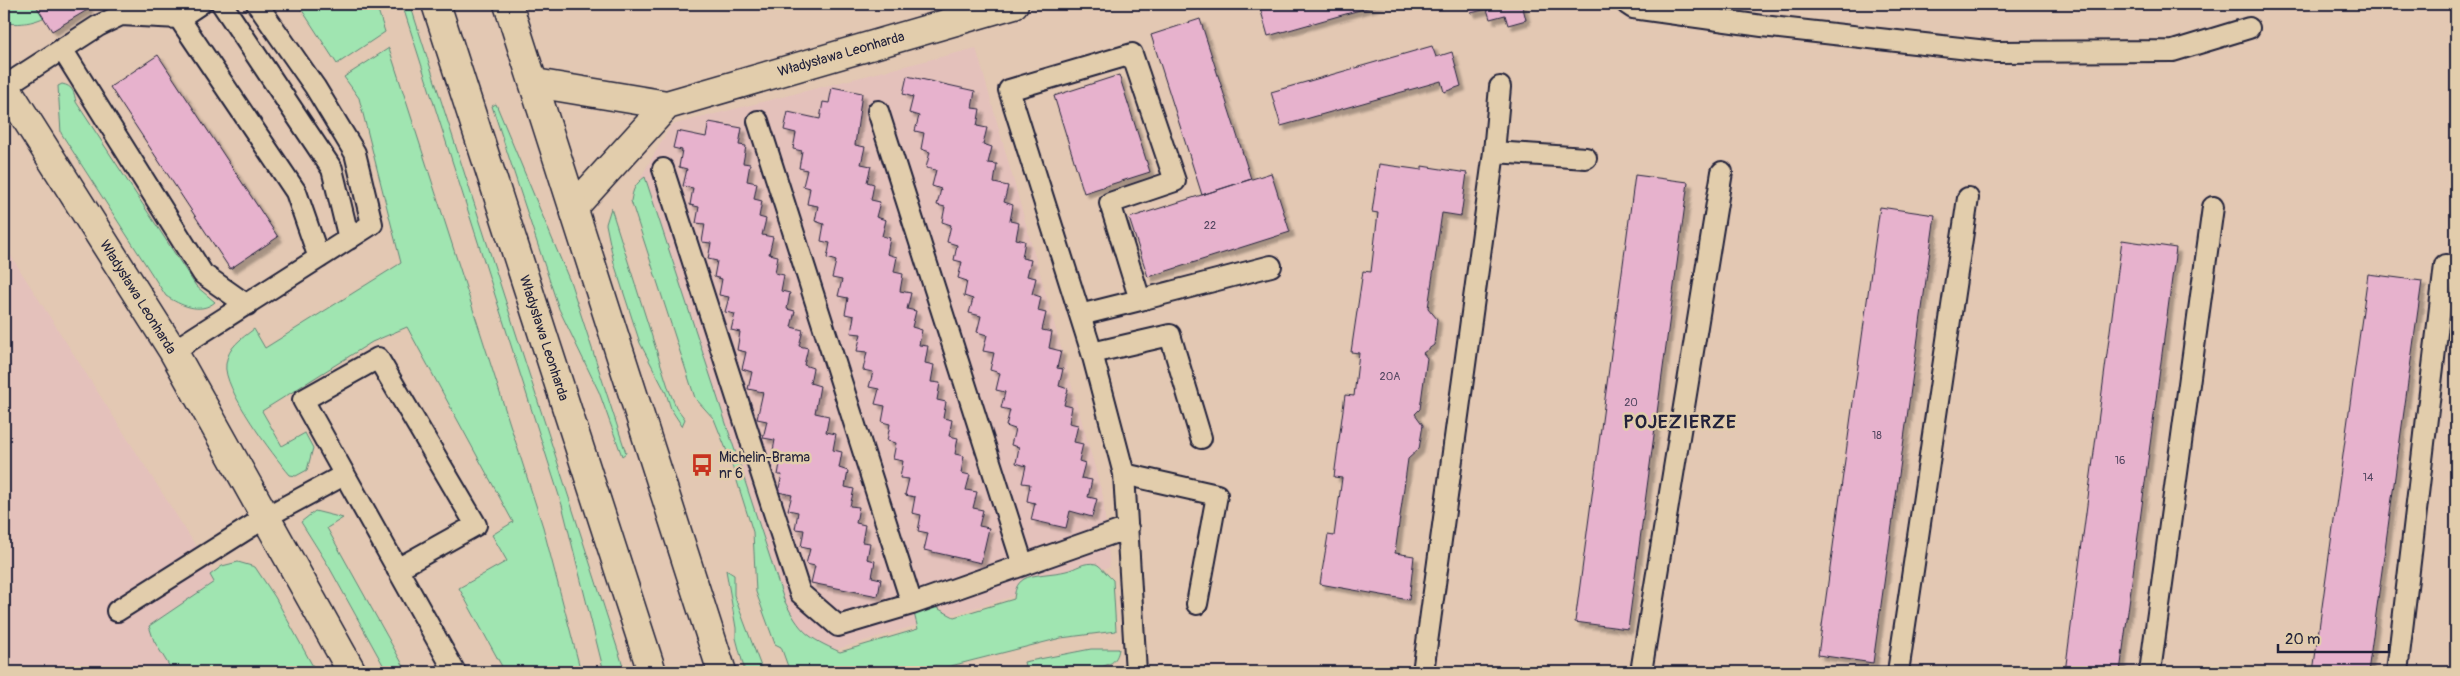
<svg xmlns="http://www.w3.org/2000/svg" width="2460" height="676" viewBox="0 0 2460 676" font-family="Pangolin,sans-serif">
<style>
.built{fill:#e4c1bb}
.green{fill:#a0e5b1;stroke:#618476}
.building{fill:#e7b2cd;stroke:#22223b;filter:url(#shadow)}
.lines{fill:none;stroke-linecap:round;stroke-linejoin:round}
.service-casing{stroke:#22223b;stroke-width:24}
.minor-casing{stroke:#22223b;stroke-width:31}
.secondary-casing{stroke:#22223b;stroke-width:31}
.service{stroke:#e2cdac;stroke-width:20}
.minor{stroke:#e2cdac;stroke-width:28}
.secondary{stroke:#e2cdac;stroke-width:28}
.labels{text-anchor:middle;dominant-baseline:central;stroke-width:5;stroke-linejoin:round;paint-order:stroke}
.number-label{font-size:11px;fill:#534660}
.street-label{font-size:14px;fill:#22223b;stroke:#e2cdac}
.poi-label{font-size:14px;fill:#22223b;stroke:#e2cdac;text-anchor:start}
.district-label{font-size:19px;font-weight:bold;letter-spacing:1px;fill:#22223b;stroke:#e2cdac}
</style>
<defs>
<filter id="shadow"><feDropShadow dx="4.5" dy="4.5" stdDeviation="1" flood-color="#0004"/></filter>
</defs>
<rect width="100%" height="100%" fill="#e3c8b3"/>
<filter id="ink" filterUnits="userSpaceOnUse"><feTurbulence type="fractalNoise" baseFrequency=".02" numOctaves="2"/><feDisplacementMap in="SourceGraphic" scale="10" xChannelSelector="R" yChannelSelector="G"/><feConvolveMatrix kernelMatrix="1 2 1 2 8 2 1 2 1" color-interpolation-filters="sRGB"/></filter>
<g filter="url(#ink)">
<!-- built -->
<path class="built" d="M976,48L1103,496L1110,567L798,661L641,177L671,125Z
M4,245L203,557L274,672H4Z"/>
<!-- green -->
<path class="green" d="M4,4H69C45,18 32,26 4,23Z
M298,4H376L385,32L337,64Z
M402,4H410L625,672H604L562,505Z
M389,48L543,527L581,672H505L459,588L507,561L492,535L513,522L407,327L372,342L262,411L282,446L305,433L313,448L307,470L296,476L290,475C273,455 222,388 226,364C228,347 241,339 254,329L265,348L401,263L359,98L344,77Z
M62,84C73,86 74,92 76,102L196,286L215,302C200,315 180,305 166,296L61,133L58,86Z
M496,104L571,284L626,453L622,456L599,392L559,309L492,106Z
M645,177L784,600C801,633 807,637 840,652L918,629L914,613L935,607L954,617L1014,599C1015,591 1016,584 1024,579C1032,574 1055,574 1066,571C1076,569 1084,561 1096,564C1101,566 1108,576 1113,580L1116,631L1061,638L927,672H790L781,647L775,644L756,592L753,532L730,459L714,419L695,398L631,201C633,189 635,184 645,177Z
M611,208L669,390L676,407L685,419L682,426L671,409L666,393L640,343L614,263L606,224Z
M315,511L343,518L327,528L407,672H387L328,565L301,522Z
M238,562L255,567L275,597L316,672H173L154,641L149,626L214,582L210,575L222,566Z
M726,570L734,575V595L763,672H745L736,638V628Z
M1091,649H1119C1118,655 1116,661 1109,664C1083,676 1028,672 999,672L1025,666L1024,662Z"/>
<!-- building -->
<path class="building" d="M35,4H86L89,9L52,31Z
M1259,4H1381L1268,36Z
M1468,4H1522L1526,20L1508,25L1505,15L1490,19L1487,9L1471,13Z
M1200,19L1251,179L1202,195L1151,35Z
M1432,46L1436,57L1452,52L1461,86L1444,92L1441,81L1281,126L1271,92Z
M158,55L278,237L230,269L110,87Z
M1119,75L1150,172L1084,193L1054,96Z
M907,76L975,91L972,108L980,109L977,126L987,128L983,144L992,147L988,163L997,164L994,183L1008,186L1004,202L1013,205L1010,221L1019,223L1016,239L1025,241L1022,258L1031,260L1027,276L1036,278L1032,294L1041,297L1038,311L1046,313L1042,330L1052,332L1049,348L1061,351L1057,368L1063,369L1059,386L1068,389L1064,405L1072,407L1069,423L1078,425L1074,442L1083,444L1079,461L1085,463L1081,478L1092,480L1088,497L1097,499L1092,517L1070,511L1066,528L1031,520L1035,503L1027,501L1030,484L1022,483L1026,466L1016,463L1019,447L1011,445L1015,429L1006,426L1010,410L1001,408L1005,392L996,390L1000,373L990,370L994,353L983,351L987,335L977,332L981,316L969,313L973,299L964,296L967,281L958,278L962,262L954,260L957,245L947,242L951,225L942,222L945,207L937,205L941,189L932,186L936,170L926,168L930,152L921,149L924,133L915,131L919,116L909,113L913,97L903,94Z
M832,87L862,93L855,145L865,147L861,164L871,166L867,182L874,184L871,200L880,202L876,217L886,220L882,236L890,238L887,254L897,257L894,272L903,274L900,291L911,293L907,309L916,311L912,327L922,330L919,345L928,346L925,363L934,365L931,382L940,383L937,400L946,402L943,418L952,420L949,436L958,438L955,454L964,456L961,473L970,475L966,490L977,492L973,508L983,510L979,526L989,528L981,563L924,550L928,533L918,531L921,515L912,513L915,497L905,495L909,479L900,478L903,461L893,459L896,443L887,441L890,424L882,422L885,406L875,404L879,389L869,387L873,372L863,370L867,352L857,351L861,334L851,333L854,316L845,314L848,298L838,296L842,280L832,278L836,261L827,258L830,243L821,241L824,224L815,221L818,206L807,204L810,188L803,186L807,170L799,168L802,151L793,149L796,133L784,130L788,112L820,119L823,102L829,103Z
M709,122L742,128L739,145L746,146L743,163L750,164L747,181L757,183L754,199L762,201L759,217L766,219L762,235L773,237L769,254L778,256L775,273L784,275L781,291L790,293L787,309L795,311L791,327L803,330L799,346L808,348L804,365L813,368L810,383L820,386L815,413L829,416L826,432L836,434L833,450L842,452L839,468L848,471L845,487L854,489L850,506L859,507L856,523L865,525L862,542L870,543L867,559L875,561L872,577L881,579L878,596L811,583L815,566L806,564L810,549L801,547L804,530L795,529L798,512L788,510L792,495L778,492L782,475H778L781,458L772,456L775,440L763,438L767,421L757,419L763,392L748,389L752,372L742,369L746,352L737,350L740,332L731,330L735,314L725,312L729,297L719,295L722,279L714,277L717,261L708,259L711,243L702,242L705,224L696,223L699,207L690,205L693,188L683,186L687,169L679,167L682,150L673,148L677,131L706,137Z
M1379,164L1422,170V166L1467,173L1461,216L1442,213L1428,308L1437,319L1434,345L1423,353L1427,358L1420,409L1415,414L1423,425L1419,449L1408,459L1395,553L1414,556L1409,600L1320,584L1328,535L1334,536L1342,478L1334,477L1345,395L1354,396L1359,353L1351,352L1363,271L1371,272L1378,213L1372,212Z
M1271,173L1290,232L1148,277L1129,218Z
M1635,175L1688,182L1628,629L1575,622Z
M1880,207L1935,215L1873,663L1818,655Z
M2122,240L2176,248L2120,672H2065Z
M2368,274L2422,281L2368,672H2313Z"/>
<g class="lines">
<defs>
<path id="service" d="M222,4L332,169L349,239
M1627,4L1633,8L1762,26L1996,52L2173,51L2249,28
M179,18L296,192L319,258
M62,49L203,274L247,305
M5,86L98,26L121,15L179,18L200,4
M878,111L1023,565L1128,528
M758,121L912,604L1023,565
M1494,152L1500,87
M663,169L800,593L838,626L912,604
M1080,315L1140,300
M173,351L372,224L355,153L315,87L257,4
M1092,353L1009,90L1132,54L1175,181L1110,203L1140,300L1271,266
M1124,474L1136,672
M397,569L476,525L378,358L303,400L455,672
M1197,604L1217,495L1124,474L1092,353L1170,335L1201,438
M117,611L266,517L344,475
M1423,672L1494,152L1586,158
M1641,672L1722,172
M1898,672L1968,198
M2150,672L2213,207
M2397,672L2445,265"/>
<path id="minor" d="M535,83L667,105L1014,4
M4,84L173,351L352,672
M574,207L667,105"/>
<path id="secondary" d="M436,4L652,672
M508,4L722,672"/>
</defs>
<!-- service casing -->
<use href="#service" class="service-casing"/>
<!-- minor casing -->
<use href="#minor" class="minor-casing"/>
<!-- secondary casing -->
<use href="#secondary" class="secondary-casing"/>
<!-- service -->
<use href="#service" class="service"/>
<!-- minor -->
<use href="#minor" class="minor"/>
<!-- secondary -->
<use href="#secondary" class="secondary"/>
</g>
</g>
<!-- icons -->
<defs>
<symbol id="bus-bare" viewBox="-9 -9 18 18"><path d="M-5-6H5V4H4V6H2V4H-2V6H-4V4H-5ZM-3.5-4V0h7V-4ZM-3.5 1.2v1.5H-2V1.2ZM2 1.2v1.5H3.5V1.2Z" fill="#c8321e" stroke="#e2cdac" stroke-width="2.5" paint-order="stroke"/></symbol>
</defs>
<g fill-rule="evenodd">
<use href="#bus-bare" x="686" y="449" width="32" height="32"/>
</g>
<g class="labels">
<!-- number labels -->
<g class="number-label">
<text x="1210" y="225">22</text>
<text x="1390" y="376">20A</text>
<text x="1631" y="402">20</text>
<text x="1877" y="435">18</text>
<text x="2120" y="460">16</text>
<text x="2368" y="477">14</text>
</g>
<!-- street labels -->
<g class="street-label">
<text transform="translate(841 54) rotate(-16)">Władysława Leonharda</text>
<text transform="translate(138 297) rotate(58)">Władysława Leonharda</text>
<text transform="translate(544 338) rotate(72)">Władysława Leonharda</text>
</g>
<!-- poi labels -->
<g class="poi-label">
<text x="719" y="457">Michelin-Brama<tspan x="719" dy="16">nr 6</tspan></text>
</g>
<!-- district labels -->
<g class="district-label">
<text x="1680" y="422">POJEZIERZE</text>
</g>
</g>
<!-- margin -->
<rect width="2460" height="676" fill="none" stroke="#e2cdac" stroke-width="20"/>
<rect x="10" y="10" width="2440" height="656" fill="none" stroke="#22223b" stroke-width="2" filter="url(#ink)"/>
<!-- scale -->
<path d="M2278 644v8h111v-8" fill="none" stroke="#22223b" stroke-width="2.5"/>
<text x="2285" y="644" font-size="15" fill="#22223b" stroke="#e2cdac" stroke-width="4" paint-order="stroke">20 m</text>
</svg>
